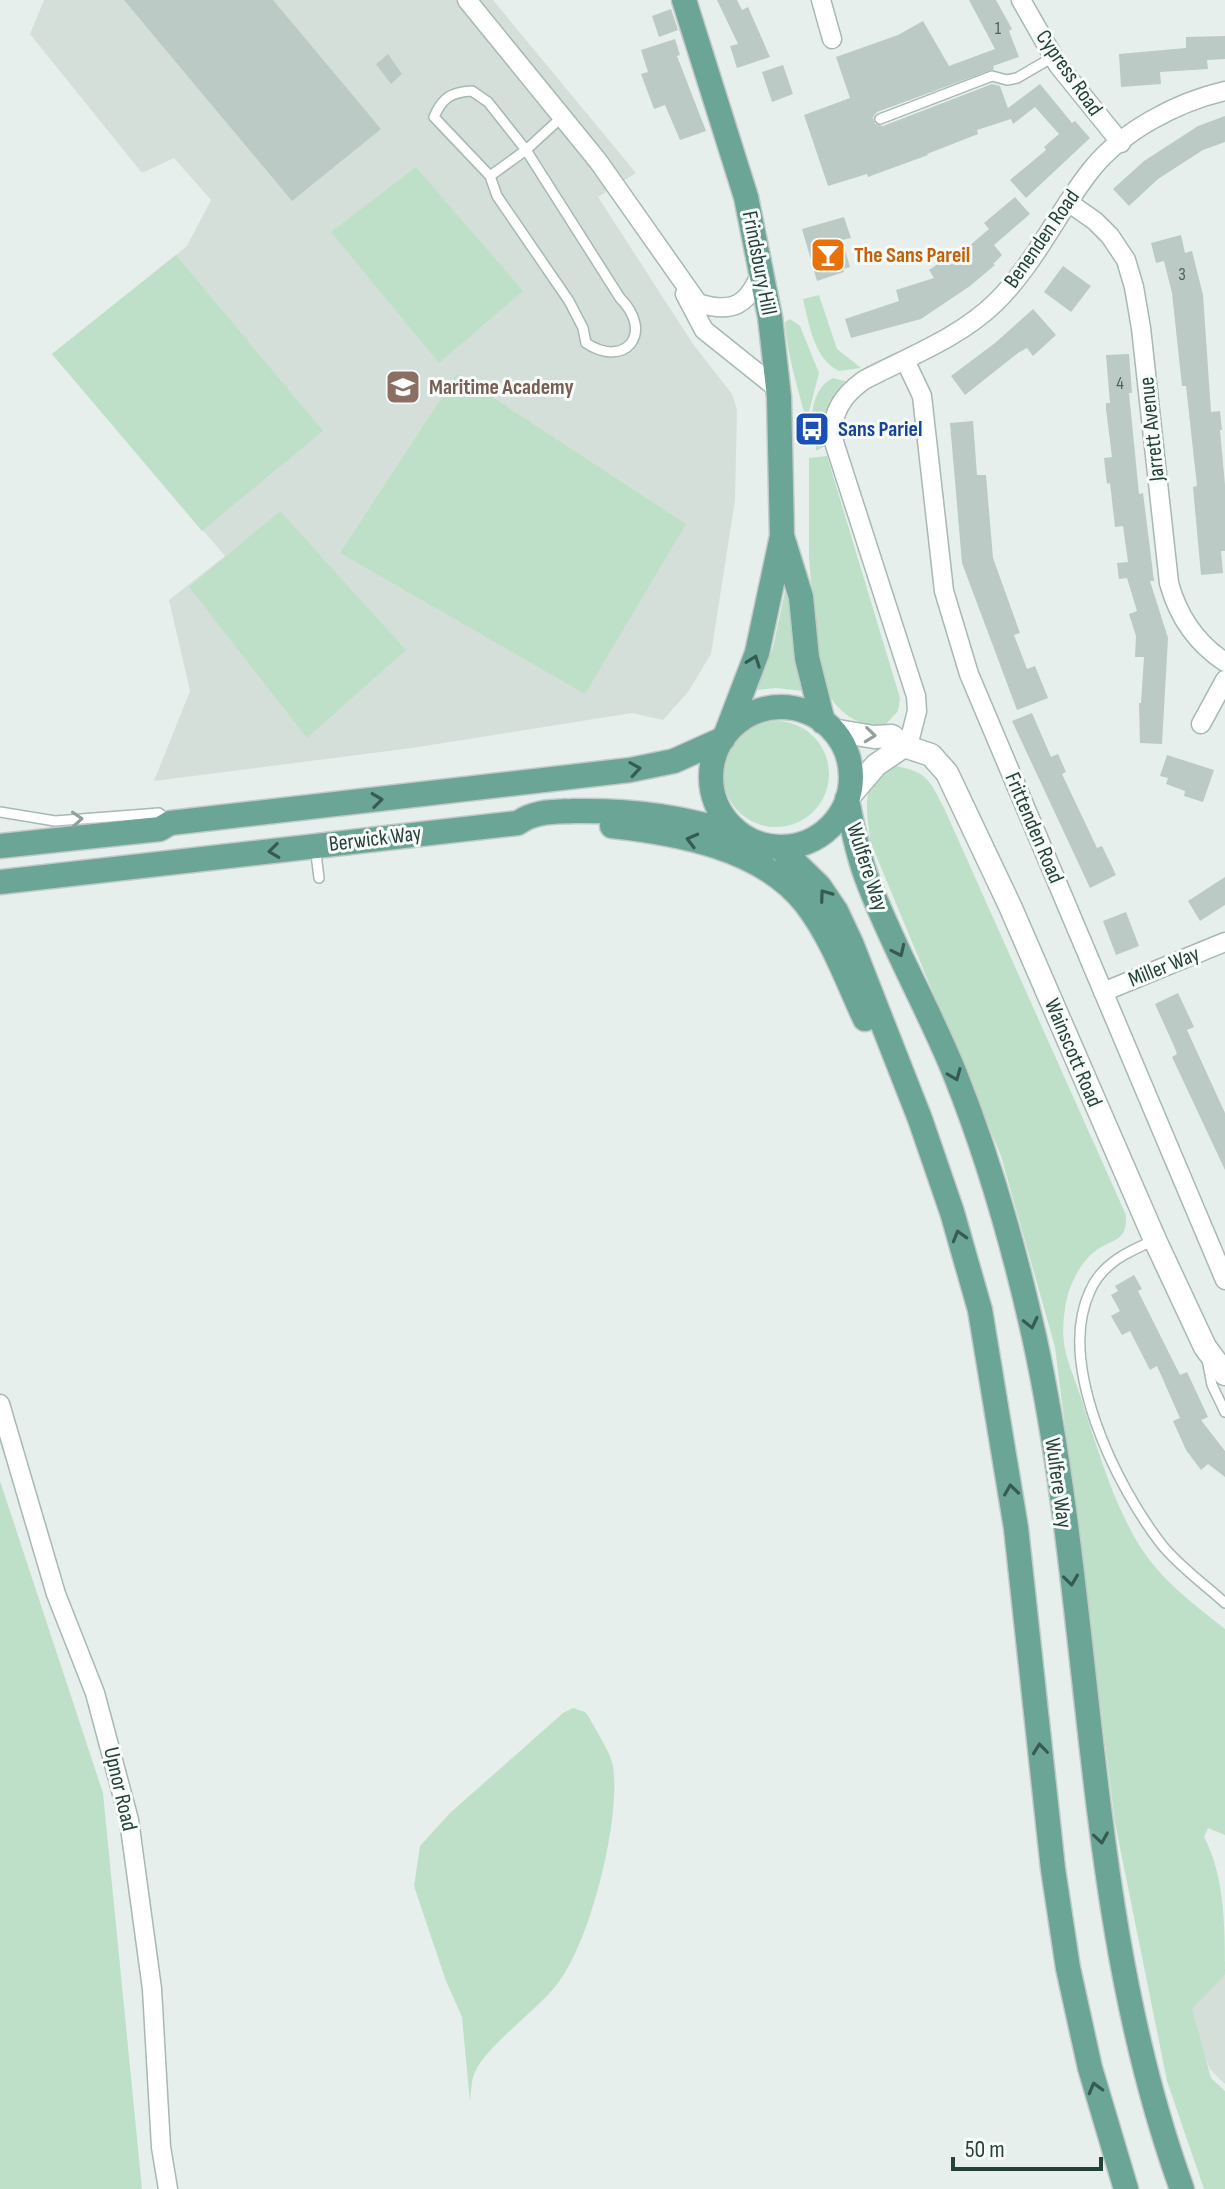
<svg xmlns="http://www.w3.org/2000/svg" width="1225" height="2189" viewBox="0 0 1225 2189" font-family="'Sofia Sans Condensed',sans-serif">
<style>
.built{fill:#d4dfda}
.green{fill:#bfe0c8}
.building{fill:#bbcac4}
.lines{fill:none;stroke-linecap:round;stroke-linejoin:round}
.service-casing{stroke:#a8b8b2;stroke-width:12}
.minor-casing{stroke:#a8b8b2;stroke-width:21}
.tertiary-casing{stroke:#a8b8b2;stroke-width:25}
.primary-casing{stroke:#c2cac8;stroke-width:27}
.service{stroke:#fff;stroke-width:9}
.minor{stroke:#fff;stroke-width:18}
.tertiary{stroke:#fff;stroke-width:22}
.primary{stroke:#6aa596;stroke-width:24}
.oneway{stroke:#365b51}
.oneway2{stroke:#92a09c}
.labels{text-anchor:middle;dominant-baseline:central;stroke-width:6;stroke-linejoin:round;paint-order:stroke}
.number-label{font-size:18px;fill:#4a645c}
.street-label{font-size:22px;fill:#24423a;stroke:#f7fbf9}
.food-label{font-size:22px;font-weight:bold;fill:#c56008;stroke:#f7fbf9;text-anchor:start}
.education-label{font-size:22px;font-weight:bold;fill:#785e54;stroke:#f7fbf9;text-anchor:start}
.transit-label{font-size:22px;font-weight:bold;fill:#164399;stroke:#f7fbf9;text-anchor:start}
</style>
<rect width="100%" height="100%" fill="#e6efeb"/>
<!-- built -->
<path class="built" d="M44,0H493L636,173L598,197L693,344L732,394L737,410L735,500L711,654L688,692L663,720L632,713L412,748L154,781L190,691L169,600L225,556L52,354L187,246L211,200L174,158L142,173L30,34Z
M1225,1961V2084L1210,2069L1182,2005Z"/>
<!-- green -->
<path class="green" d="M416,167L523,291L439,363L331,232Z
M176,255L323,431L202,531L52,354Z
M819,295L837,349L861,368L839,371C814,359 809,324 803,299Z
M790,319L800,326L819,373L808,416H805C797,385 787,354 785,322Z
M457,374L686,524L585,694L340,553Z
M833,378L848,382C830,402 821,419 825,446L816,451V431H813C810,412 814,387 833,378Z
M827,456L900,698L898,711L886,724C852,730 830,704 819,675L809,558V458Z
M280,511L406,650L307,738L189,587Z
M786,587H789L803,691L776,688L757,690L773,647Z
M723 774a53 53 0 1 1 106 0a53 53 0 1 1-106 0Z
M896,766C928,772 930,781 944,808L1126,1215C1127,1241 1115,1238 1098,1249C1083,1259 1073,1278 1068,1294C1064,1309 1062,1328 1064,1343C1066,1360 1075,1379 1080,1395C1096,1444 1110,1494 1135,1538C1156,1576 1192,1603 1225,1629V1835L1208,1828L1204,1837C1225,1876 1225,1929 1225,1975L1192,2009L1211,2078L1225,2091V2189H1204L1167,2081L1115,1823L1055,1347L1001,1156L870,841C867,807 858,782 896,766Z
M0,1481L103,1793L142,2189H0Z
M573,1708L585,1712L589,1717C596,1732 610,1750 613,1766C621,1819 591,1940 558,1983C538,2010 487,2045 475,2072C471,2081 471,2092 470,2102L462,2017L446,1981L414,1886L420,1846L450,1813L563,1713Z"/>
<!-- building -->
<path class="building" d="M124,0H273L381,129L292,201Z
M717,0H737L742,10L748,7L770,57L737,68L730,46L738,44Z
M969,0H996L1012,29L1009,31L1019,57L993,66L994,69L877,112L873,117L875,124L883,126L992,84L1000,86L1010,114L1008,108L1040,84L1072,123L1075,121L1090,138L1026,198L1010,180L1046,150L1044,147L1059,134L1035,107L1013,124L1011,119L977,130L978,134L927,154L928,155L868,177L867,174L828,186L804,115L850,98L836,57L898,35L923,21L949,66L995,49Z
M671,9L678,30L659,37L652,16Z
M1225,36V59L1207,60L1208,69L1160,72L1161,84L1121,87L1119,54L1186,48V37Z
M675,39L680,55L677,56L706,131L680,140L665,105L654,109L641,74L648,72L641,50Z
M388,54L402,74L391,84L376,64Z
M783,65L793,94L772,102L762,72Z
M1225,116V142L1203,150L1158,179L1129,206L1113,189L1144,161L1198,126Z
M1015,197L1030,214L994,245L1002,255L993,264L995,265L970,286L921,319L851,338L845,319L899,301L896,290L934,278L929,270L945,259L948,264L989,229L984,223Z
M844,217L851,238L842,240L850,267L843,269L844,272L817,281L802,229Z
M1181,235L1185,253L1192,251L1203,295L1211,412L1220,411L1222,430H1220L1225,485V551H1221L1223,573L1201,575L1193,487L1197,486L1186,386H1182L1172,293L1164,261L1156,263L1151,243Z
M1063,266L1091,286L1071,312L1044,292Z
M1033,309L1056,335L1033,356L1027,348L1018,353L965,395L951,376L995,343Z
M1129,354L1132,393H1129L1139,494L1143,493L1154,581H1150L1168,638L1162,744L1140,743L1139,703H1141L1144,657H1135L1136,636L1129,614L1137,611L1127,578L1119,579L1117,563L1128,562L1123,526L1115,527L1110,483L1107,484L1104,458L1112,457L1106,409V403H1110L1106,355Z
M973,421L977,475H986L993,558L1020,633L1014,635L1027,669L1035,666L1048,698L1017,710L962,563L950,423Z
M1032,713L1051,757L1058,754L1066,772L1062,774L1097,848L1102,846L1116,875L1090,888L1012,721Z
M1167,755L1214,770L1203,802L1184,796L1185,791L1166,784L1168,778L1160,776Z
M1225,877V905L1200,921L1188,901Z
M1126,912L1139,946L1116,955L1103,921Z
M1178,993L1194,1027L1187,1030L1225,1113V1170L1172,1057L1177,1054L1174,1046L1155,1004Z
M1134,1275L1142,1289L1138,1291L1180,1375L1187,1372L1208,1417L1201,1420L1225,1451V1477L1208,1464L1201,1470L1186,1450L1173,1421L1180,1418L1157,1366L1150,1370L1130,1331L1122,1335L1111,1316L1120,1311L1111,1295L1118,1291L1115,1286Z"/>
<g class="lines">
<defs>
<path id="service" d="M472,91L488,102L526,150L620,298C655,333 625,369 586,343L583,328L569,301L497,196L490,176L434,117C442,98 451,92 472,91Z
M880,119L992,76L1007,80L1017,78L1053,57
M490,176L526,150L563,116
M0,812L55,821L159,813L169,821
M315,846L319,878
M1155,1240C1129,1251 1102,1263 1090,1291C1056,1364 1116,1486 1162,1545C1180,1567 1204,1584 1225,1603
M1207,1359L1212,1385L1225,1412"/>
<path id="minor" d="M467,0L598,161L698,303C733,314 748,305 761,272
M821,0L832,39
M1021,0L1058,65L1121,143
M1068,202L1095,221L1110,236L1126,260L1134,287L1141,328L1169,583C1178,616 1196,643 1225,662
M685,294L704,330L779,390
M905,360L922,396L944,591L969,674L1225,1280
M1201,724L1225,680
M908,746L917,711L916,696L834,442C829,414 843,395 864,380C908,357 959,338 995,303C1035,264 1057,213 1091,170C1122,131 1177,102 1225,91
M1103,992L1225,942
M0,1404L56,1594L95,1693L129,1820L152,1989L161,2147L168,2189"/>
<path id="tertiary" d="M832,730L874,737L892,736L904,746L931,755L947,773L1010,906L1155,1240L1205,1347L1225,1374
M847,799L876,765L904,746"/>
<path id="primary" d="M684,0L746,197L770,317L779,397L782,536L757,653L726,734
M782,536L801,597L807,658L823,722
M711 777a70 70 0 1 1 140 0a70 70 0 1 1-140 0Z
M847,799C852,825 857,851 866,876C891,944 928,1007 955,1074C989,1159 1014,1247 1034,1336C1096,1620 1082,1913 1182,2189
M612,826C677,833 763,848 806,904C832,938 847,980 865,1019
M0,846L160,829L170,823L630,770L674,761L723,739
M779,847L819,886L836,911L851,943L920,1119L952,1212L980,1310L1016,1528L1053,1869L1068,1968L1090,2068L1126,2189
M0,882L518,823C534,811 554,812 573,811C635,810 686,817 745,837"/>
</defs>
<!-- service casing -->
<use href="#service" class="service-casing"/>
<!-- minor casing -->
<use href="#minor" class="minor-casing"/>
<!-- tertiary casing -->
<use href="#tertiary" class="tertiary-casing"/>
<!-- primary casing -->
<use href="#primary" class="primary-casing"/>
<!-- service -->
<use href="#service" class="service"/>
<!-- minor -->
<use href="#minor" class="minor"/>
<!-- tertiary -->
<use href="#tertiary" class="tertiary"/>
<!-- primary -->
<use href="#primary" class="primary"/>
</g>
<!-- one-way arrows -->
<defs><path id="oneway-chevron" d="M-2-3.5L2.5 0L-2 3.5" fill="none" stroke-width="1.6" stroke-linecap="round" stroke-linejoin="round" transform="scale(2)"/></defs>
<g class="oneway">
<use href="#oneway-chevron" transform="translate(754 661) rotate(-70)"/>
<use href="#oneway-chevron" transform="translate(635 769) rotate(-9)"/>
<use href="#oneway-chevron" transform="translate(377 800) rotate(-7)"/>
<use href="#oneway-chevron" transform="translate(692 840) rotate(-165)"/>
<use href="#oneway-chevron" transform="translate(274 851) rotate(173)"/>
<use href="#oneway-chevron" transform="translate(825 895) rotate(-126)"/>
<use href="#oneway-chevron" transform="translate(899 951) rotate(65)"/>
<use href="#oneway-chevron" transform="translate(955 1075) rotate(68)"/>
<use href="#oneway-chevron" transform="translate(959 1236) rotate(-106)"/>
<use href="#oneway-chevron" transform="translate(1031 1323) rotate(77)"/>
<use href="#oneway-chevron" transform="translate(1011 1490) rotate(-98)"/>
<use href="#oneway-chevron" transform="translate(1071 1580) rotate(83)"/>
<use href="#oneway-chevron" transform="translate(1040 1749) rotate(-96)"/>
<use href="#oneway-chevron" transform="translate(1101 1838) rotate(81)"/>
<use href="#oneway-chevron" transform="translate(1095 2088) rotate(-105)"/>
</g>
<g class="oneway2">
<use href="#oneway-chevron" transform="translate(870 735) rotate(6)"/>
<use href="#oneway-chevron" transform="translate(77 819) rotate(-4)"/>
</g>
<!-- icons -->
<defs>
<symbol id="bar-square" viewBox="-11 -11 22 22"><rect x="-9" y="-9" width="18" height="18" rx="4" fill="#e8710a" stroke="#f7fbf9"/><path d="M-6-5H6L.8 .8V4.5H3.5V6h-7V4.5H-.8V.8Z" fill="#fff"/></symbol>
<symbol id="school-square" viewBox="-11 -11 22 22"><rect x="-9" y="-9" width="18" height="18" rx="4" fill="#8d6e63" stroke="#f7fbf9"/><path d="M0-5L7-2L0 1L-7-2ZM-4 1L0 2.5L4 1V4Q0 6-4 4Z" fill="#fff"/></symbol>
<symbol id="bus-square" viewBox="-11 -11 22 22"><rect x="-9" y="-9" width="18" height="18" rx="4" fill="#1a4fb4" stroke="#f7fbf9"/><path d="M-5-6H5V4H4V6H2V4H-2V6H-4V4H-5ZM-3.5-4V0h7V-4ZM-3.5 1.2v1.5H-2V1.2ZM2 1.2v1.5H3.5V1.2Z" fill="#fff"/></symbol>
</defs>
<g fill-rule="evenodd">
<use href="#bar-square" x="808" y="235" width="40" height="40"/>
<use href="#school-square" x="383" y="367" width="40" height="40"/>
<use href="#bus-square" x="792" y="409" width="40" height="40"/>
</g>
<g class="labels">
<!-- number labels -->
<g class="number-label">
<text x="998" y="28">1</text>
<text x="1182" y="274">3</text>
<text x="1120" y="383">4</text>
</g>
<!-- street labels -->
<g class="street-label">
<text transform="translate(1069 73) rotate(55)">Cypress Road</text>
<text transform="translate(1042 239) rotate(-55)">Benenden Road</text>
<text transform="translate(759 263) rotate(79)">Frindsbury Hill</text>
<text transform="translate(1152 429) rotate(-96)">Jarrett Avenue</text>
<text transform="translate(1034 828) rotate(67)">Frittenden Road</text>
<text transform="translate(375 839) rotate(-7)">Berwick Way</text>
<text transform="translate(867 867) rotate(72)">Wulfere Way</text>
<text transform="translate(1164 967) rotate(-22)">Miller Way</text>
<text transform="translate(1073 1053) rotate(67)">Wainscott Road</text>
<text transform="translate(1058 1483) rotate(82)">Wulfere Way</text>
<text transform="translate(120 1789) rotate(77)">Upnor Road</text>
</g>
<!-- food labels -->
<g class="food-label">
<text x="854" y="255">The Sans Pareil</text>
</g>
<!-- education labels -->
<g class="education-label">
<text x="429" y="387">Maritime Academy</text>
</g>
<!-- transit labels -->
<g class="transit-label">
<text x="838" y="429">Sans Pariel</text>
</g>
</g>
<!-- scale -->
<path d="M953 2157v12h148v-12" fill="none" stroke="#24423a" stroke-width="4"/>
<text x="965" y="2157" font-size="24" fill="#24423a" stroke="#f7fbf9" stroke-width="6" paint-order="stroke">50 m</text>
</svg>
